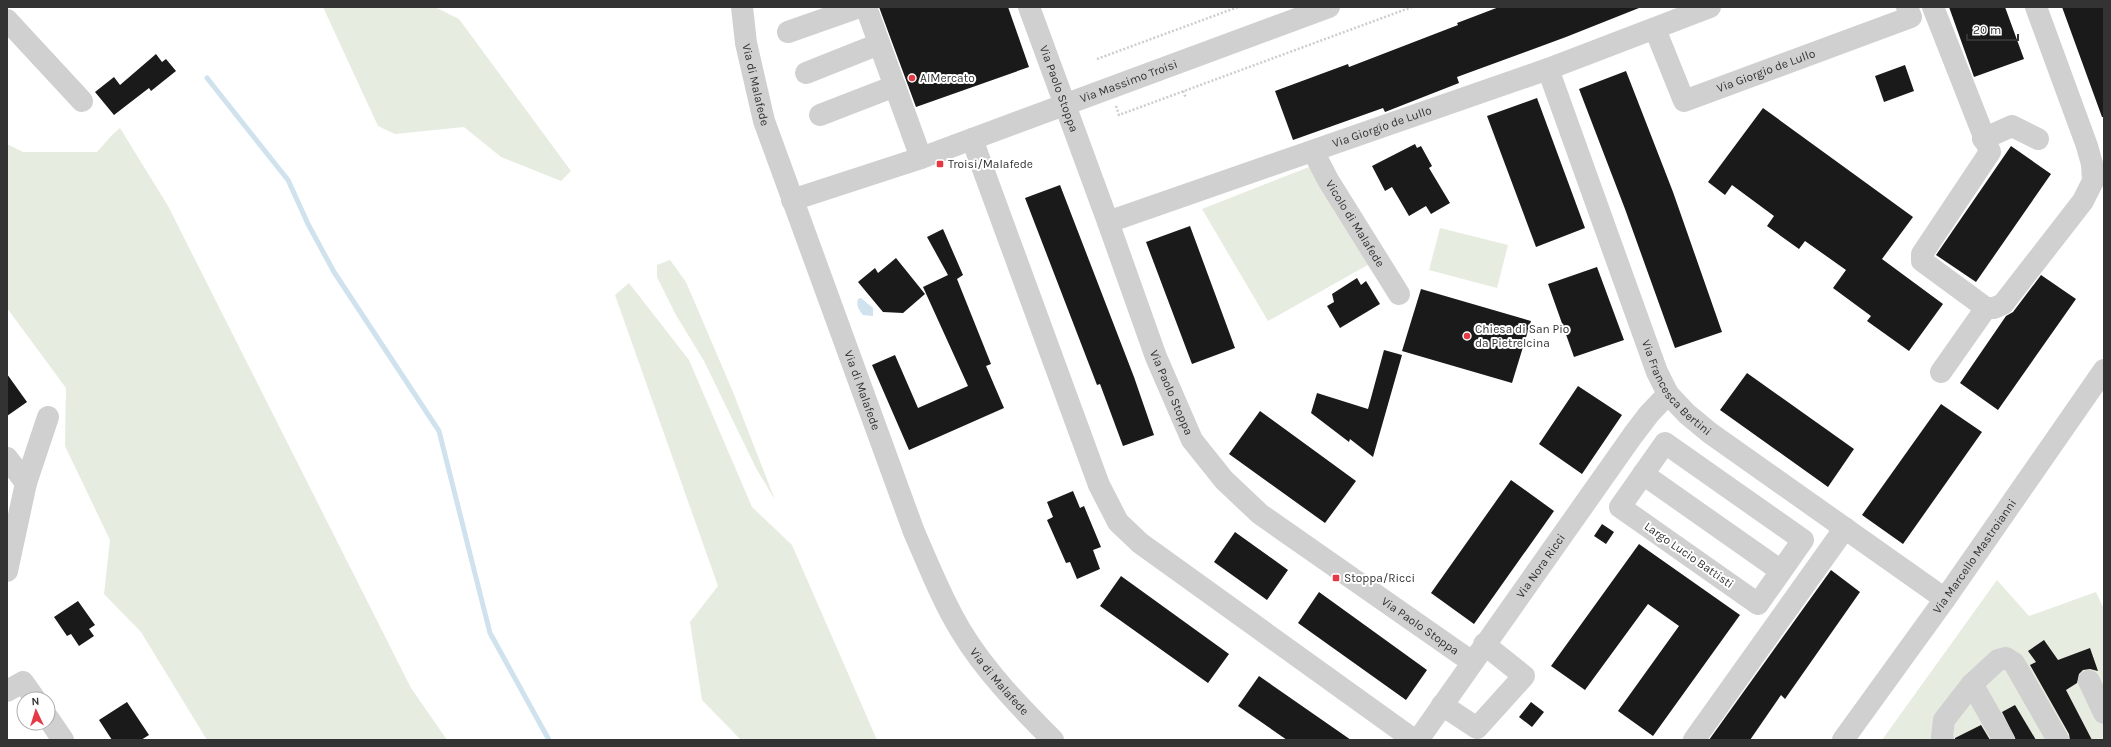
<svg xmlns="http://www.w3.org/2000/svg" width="2111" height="747" viewBox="0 0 2111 747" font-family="Karla,sans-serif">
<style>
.green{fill:#e6ecdf}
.water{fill:#cfe2ee}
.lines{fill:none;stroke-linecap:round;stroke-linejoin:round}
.stream{stroke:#cfe2ee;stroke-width:5}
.building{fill:#1a1a1a}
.path{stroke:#cdcdcd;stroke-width:2.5;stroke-dasharray:2 2;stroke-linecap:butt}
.minor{stroke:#d0d0d0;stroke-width:22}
.poi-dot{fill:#e63946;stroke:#fff;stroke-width:1.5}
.labels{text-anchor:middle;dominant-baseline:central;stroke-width:4;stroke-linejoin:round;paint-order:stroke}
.street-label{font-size:12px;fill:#333;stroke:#fff}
.poi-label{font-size:12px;fill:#333;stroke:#fff;text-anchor:start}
</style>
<rect width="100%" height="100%" fill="#fff"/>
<!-- green -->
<path class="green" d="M323,7H435L459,19L571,171L561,181L501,157L464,127L395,134L378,126Z
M120,128L168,206L411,688L447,740H207L141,632L104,594L110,540L65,446L66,388L7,308V144L23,152H97L112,135Z
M1309,167L1373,262L1268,321L1202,209Z
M1440,228L1508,245L1497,288L1429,270Z
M670,260L686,282L733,392L775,500L756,468L704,361L676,315L657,277V265Z
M629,283L689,360L752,507L792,545L877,740H741L702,700L690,622L718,586L615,295Z
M1997,580L2029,616L2096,592L2104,609V740H1882Z"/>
<!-- water -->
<path class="water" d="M861,298L873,308V316L863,315C859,310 856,306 858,299Z"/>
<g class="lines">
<!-- stream -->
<path class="stream" d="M207,78L288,180L308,224L334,272L439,431L490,633L549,740"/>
</g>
<!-- building -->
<path class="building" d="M879,7H1008L1029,67L916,107Z
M1499,7L1639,8L1566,37L1457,77L1459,83L1385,112L1383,108L1293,140L1275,91L1348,64L1349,67L1458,25L1457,23Z
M1949,7H2005L2024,59L1974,77Z
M2062,7H2104V117H2102Z
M156,54L162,62L166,59L176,71L151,91L149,88L114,115L95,92L114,77L120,85Z
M1905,65L1914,91L1884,102L1875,76Z
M1626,71L1673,192L1722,332L1675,348L1625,209L1579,89Z
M1537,98L1585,228L1536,247L1487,116Z
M1763,108L1913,217L1882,259L1943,304L1909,351L1867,321L1871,316L1833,288L1846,270L1805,241L1799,249L1767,226L1774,216L1732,185L1725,195L1708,182Z
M1415,144L1417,148L1421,146L1432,166L1429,168L1450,203L1431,214L1426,206L1409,216L1392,187L1385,191L1372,166Z
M2011,146L2051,174L1976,282L1936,255Z
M1060,185L1134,377L1154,435L1123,446L1100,384L1097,385L1025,198Z
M1190,226L1235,348L1192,364L1146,242Z
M943,229L963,275L957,279L991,364L986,366L1004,408L909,450L872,365L895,355L918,408L968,386L923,287L948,275L927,237Z
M896,258L925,294L903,313L883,312L858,282L875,268L878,273Z
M1597,267L1624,340L1574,357L1548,284Z
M2041,275L2076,299L1998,410L1960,383L2006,316L2013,312Z
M1357,278L1361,285L1366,281L1380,304L1340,328L1327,306L1334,302L1332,294Z
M1421,289L1531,321L1512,383L1402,351Z
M1384,350L1402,355L1373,457L1350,439L1349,442L1311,413L1317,393L1368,409Z
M1747,373L1854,449L1828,487L1720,410Z
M7,374L27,402L7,416Z
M1578,386L1622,415L1582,474L1539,444Z
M1941,404L1982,432L1903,544L1862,515Z
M1260,411L1356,481L1325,523L1229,454Z
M1511,480L1554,511L1474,624L1431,593Z
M1073,491L1080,508L1084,506L1101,547L1093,550L1100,569L1077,579L1070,562L1066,563L1047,520L1053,517L1047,502Z
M1602,524L1614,532L1606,544L1594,536Z
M1235,532L1288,570L1267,600L1214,562Z
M1639,544L1740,615L1653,736L1618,711L1679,626L1648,604L1585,690L1551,666Z
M1831,570L1860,592L1785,699L1781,695L1750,740H1709Z
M1121,576L1229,654L1208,683L1100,606Z
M1319,592L1427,670L1406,700L1298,623Z
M78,601L95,625L89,629L94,636L79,646L71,634L67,636L54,617Z
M2044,640L2058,660L2090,648L2098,671L2090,669L2083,670L2079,674L2077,683L2066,690L2092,740H2070L2069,734L2030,665L2036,662L2028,651Z
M1259,676L1351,740H1287L1238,706Z
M127,702L149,735L141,740H112L99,720Z
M1531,702L1544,712L1532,727L1519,717Z
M2015,705L2036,740H2016L2002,712Z
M1981,725L1990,740H1955V738Z"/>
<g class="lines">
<!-- path -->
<path class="path" d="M1097,59L1238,7
M1183,91L1186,98
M1116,106L1119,115L1412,7"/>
<!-- minor -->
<g class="minor">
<path id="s1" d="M742,7L746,43L764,121L914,532C929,566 942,600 961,631C985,671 1020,707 1053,740"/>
<path d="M866,7L921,158"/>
<path id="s2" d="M1029,7L1108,222L1156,357L1192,440L1224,480L1260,514L1472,662"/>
<path d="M1933,7L1990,152L1922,254V261L1986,308H1994L2003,304L2083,201L2093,181L2092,164L2087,146L2036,7"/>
<path d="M7,20L82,101"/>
<path id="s3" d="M1655,29L1684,101L1911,17L1907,7"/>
<path d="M788,32L859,7"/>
<path id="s4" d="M1548,69L1657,372L1668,394L1687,414L1710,433L1945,599"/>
<path d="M806,73L879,44"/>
<path d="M820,115L895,86"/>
<path d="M972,139L1099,485L1118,522L1140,543L1414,740"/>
<path d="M1983,139L2012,126L2038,139"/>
<path id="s5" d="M1313,151L1328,180L1399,294"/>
<path id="s6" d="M792,200L921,158L1329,7"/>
<path id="s7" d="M1108,222L1548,69L1710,7"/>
<path d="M1941,372L1986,308"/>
<path d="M1665,443L1803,540L1758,604L1620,507Z"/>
<path d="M7,458L26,483"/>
<path d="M1643,474L1781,571"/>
<path d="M7,571L26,483L48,417"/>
<path d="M2089,681L2104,713"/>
<path d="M1972,684L2004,740"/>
<path d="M7,691L23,682L35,699"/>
<path d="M1442,705L1477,728L1524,676L1484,644"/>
<path d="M48,718L63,740"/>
<path id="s8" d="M1418,740L1633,435L1649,414L1668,394"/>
<path d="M1694,740L1845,528"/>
<path id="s9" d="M1843,740L1945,599L2104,370"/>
<path d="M1943,740L1942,737L1944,720L1972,684L1998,660L2006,658L2014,663L2058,740"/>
</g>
</g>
<!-- markers -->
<g class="poi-dot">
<circle cx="912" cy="78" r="4"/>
<rect x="936" y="160" width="8" height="8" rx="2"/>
<circle cx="1467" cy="336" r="4"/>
<rect x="1332" y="574" width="8" height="8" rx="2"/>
</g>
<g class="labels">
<!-- street labels -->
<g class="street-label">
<text stroke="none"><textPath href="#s3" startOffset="165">Via Giorgio de Lullo</textPath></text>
<text stroke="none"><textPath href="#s6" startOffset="357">Via Massimo Troisi</textPath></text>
<text stroke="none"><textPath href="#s1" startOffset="79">Via di Malafede</textPath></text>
<text stroke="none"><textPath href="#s2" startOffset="87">Via Paolo Stoppa</textPath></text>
<text stroke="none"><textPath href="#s7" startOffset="290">Via Giorgio de Lullo</textPath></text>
<text stroke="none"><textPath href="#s5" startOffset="84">Vicolo di Malafede</textPath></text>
<text stroke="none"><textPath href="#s4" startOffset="346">Via Francesca Bertini</textPath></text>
<text stroke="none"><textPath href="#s1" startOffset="403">Via di Malafede</textPath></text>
<text stroke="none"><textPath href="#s2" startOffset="411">Via Paolo Stoppa</textPath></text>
<text transform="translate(1689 555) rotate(35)">Largo Lucio Battisti</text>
<text stroke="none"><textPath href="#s9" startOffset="226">Via Marcello Mastroianni</textPath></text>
<text stroke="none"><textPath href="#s8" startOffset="213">Via Nora Ricci</textPath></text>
<text stroke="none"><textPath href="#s2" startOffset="759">Via Paolo Stoppa</textPath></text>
<text stroke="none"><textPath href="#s1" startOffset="727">Via di Malafede</textPath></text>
</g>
<!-- poi labels -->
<g class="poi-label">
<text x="920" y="78">AlMercato</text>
<text x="948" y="164">Troisi/Malafede</text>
<text x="1475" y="329">Chiesa di San Pio<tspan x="1475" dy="14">da Pietrelcina</tspan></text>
<text x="1344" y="578">Stoppa/Ricci</text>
</g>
</g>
<!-- border -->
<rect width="2111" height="747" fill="none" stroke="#333333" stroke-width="16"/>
<!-- north arrow -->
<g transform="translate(36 711) rotate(356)"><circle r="19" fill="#ffffff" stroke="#adadad"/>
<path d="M0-3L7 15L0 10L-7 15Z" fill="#e63946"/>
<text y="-6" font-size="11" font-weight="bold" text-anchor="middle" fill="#333333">N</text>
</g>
<!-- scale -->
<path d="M1967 34v6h51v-6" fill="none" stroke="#333333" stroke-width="2"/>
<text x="1973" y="34" font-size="12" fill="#333333" stroke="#ffffff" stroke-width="3" paint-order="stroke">20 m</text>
</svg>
